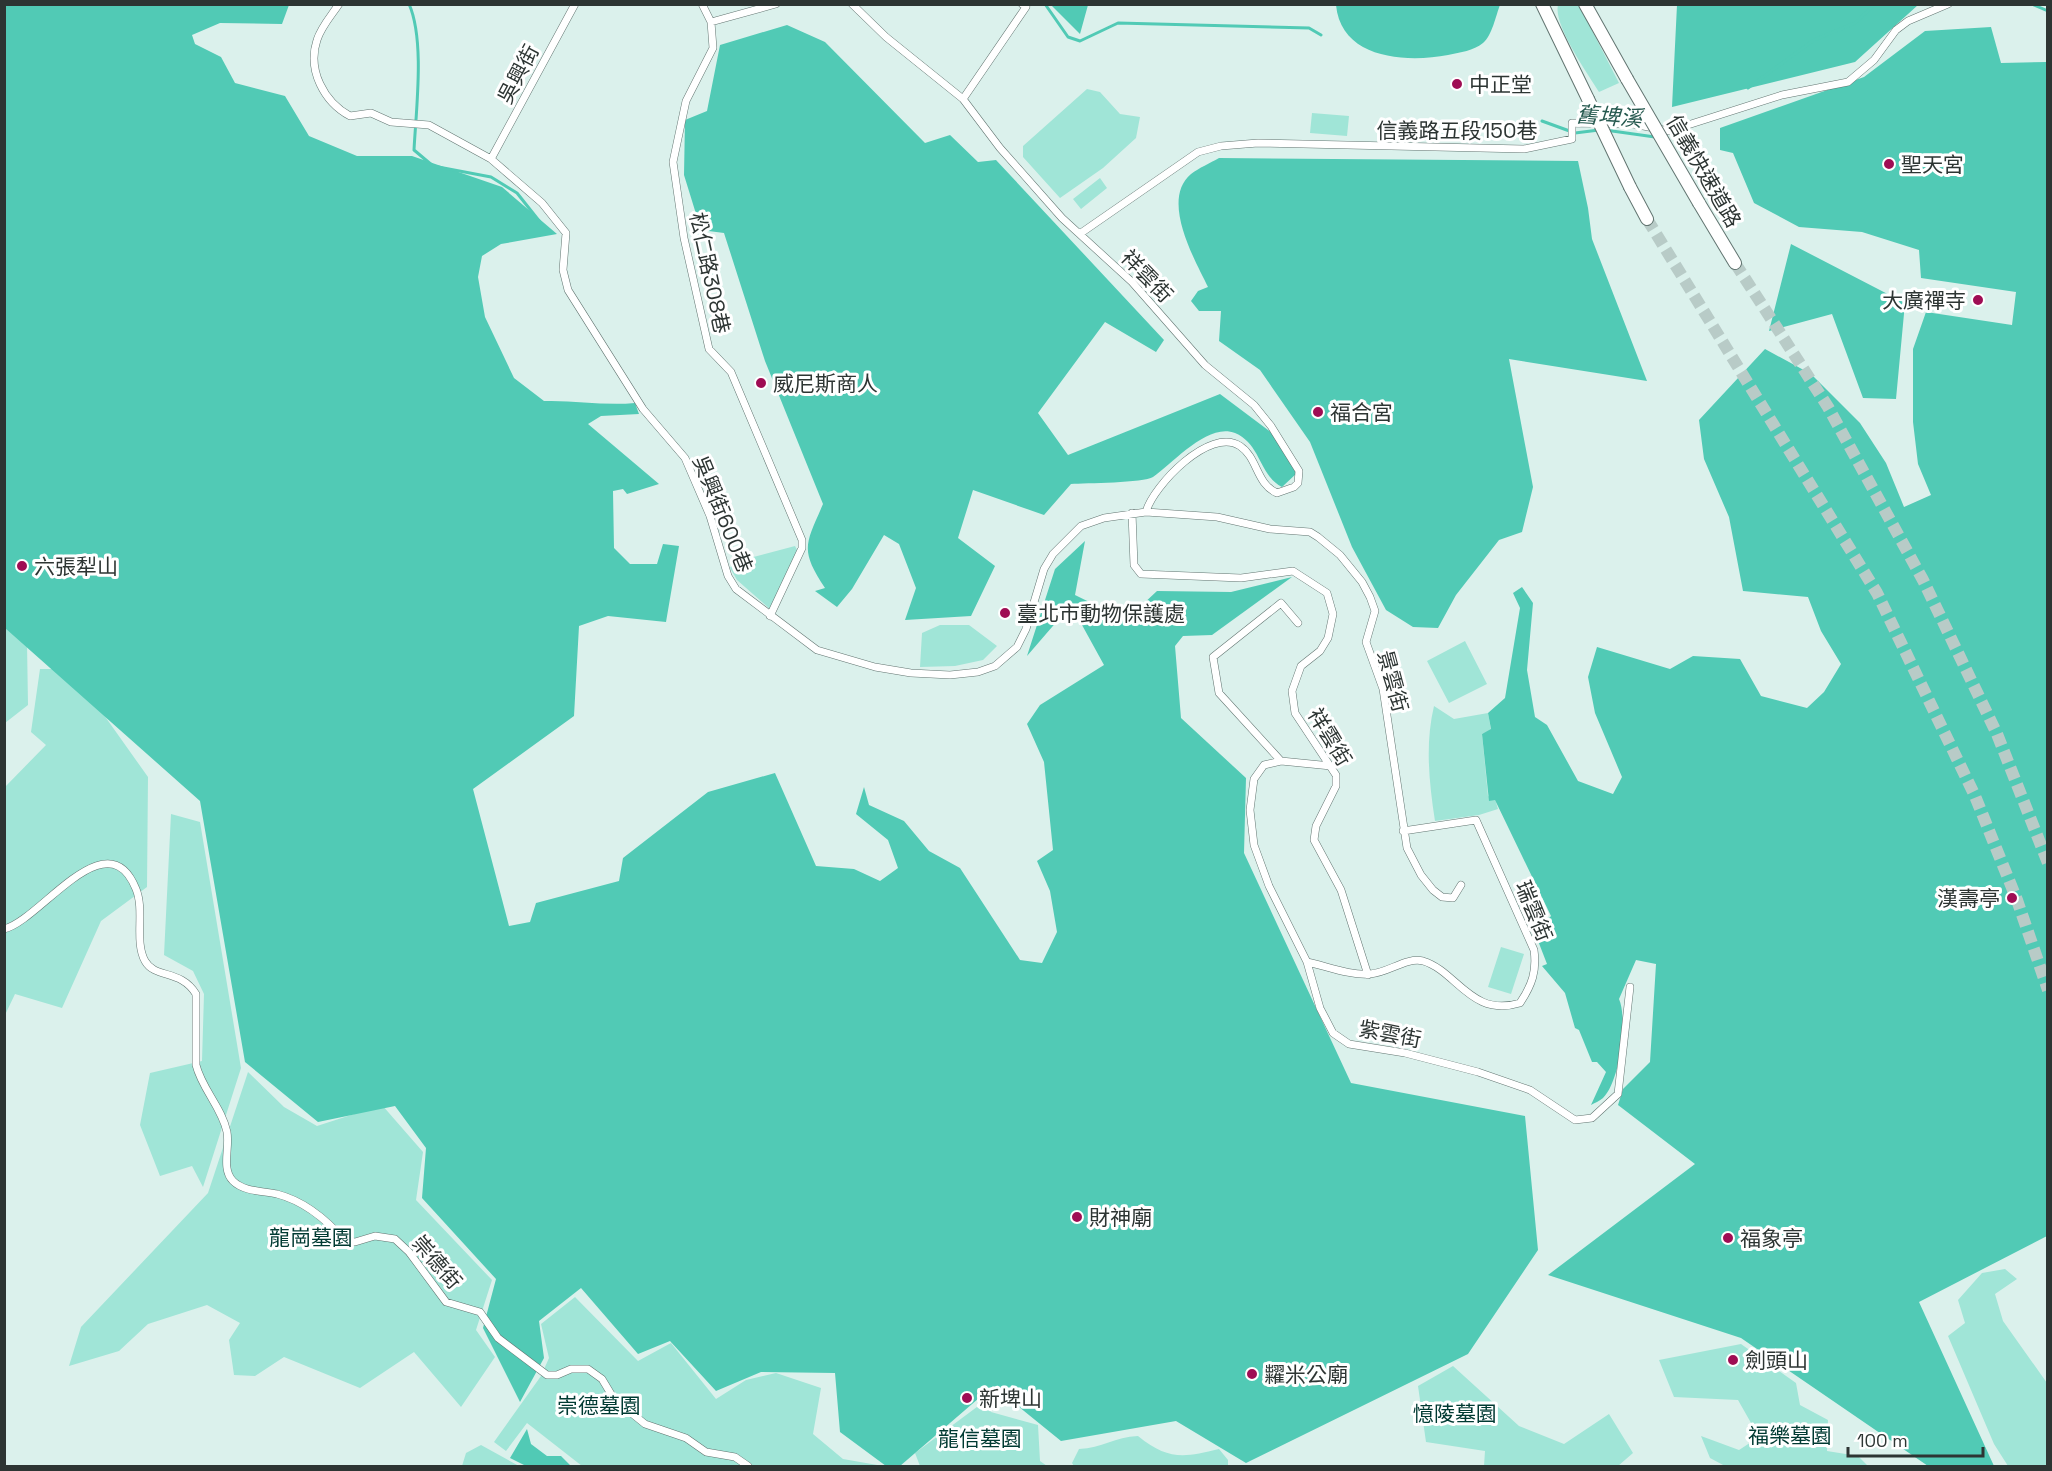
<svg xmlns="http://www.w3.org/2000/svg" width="2052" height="1471" viewBox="0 0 2052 1471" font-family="'Space Grotesk','Noto Sans TC',sans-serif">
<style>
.green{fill:#a0e5d7}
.forest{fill:#51cab5}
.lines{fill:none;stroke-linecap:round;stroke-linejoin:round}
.stream{stroke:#51cab5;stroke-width:3}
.highway-tunnel{stroke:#b8cbc7;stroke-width:12;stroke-dasharray:12 6;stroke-linecap:butt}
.street-casing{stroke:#627571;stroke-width:8}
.highway-casing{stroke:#627571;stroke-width:14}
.street{stroke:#fff;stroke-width:7}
.highway{stroke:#fff;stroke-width:12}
.highway-bridge-casing{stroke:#627571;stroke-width:14;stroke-linecap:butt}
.highway-bridge{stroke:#fff;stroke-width:12}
.poi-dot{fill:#9f0d54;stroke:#fff;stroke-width:2}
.labels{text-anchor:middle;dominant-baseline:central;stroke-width:6;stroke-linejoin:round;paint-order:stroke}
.street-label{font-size:21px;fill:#2d3533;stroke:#fff}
.poi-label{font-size:21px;fill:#2d3533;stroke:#fff;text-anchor:start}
.park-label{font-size:21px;fill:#003a32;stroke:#fff}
.water-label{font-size:22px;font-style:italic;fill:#26594f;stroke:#fff}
</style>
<rect width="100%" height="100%" fill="#dbf1ec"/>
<!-- green -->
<path class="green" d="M1558,5H1578L1580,7L1619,83L1599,92C1588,74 1553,25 1558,5Z
M1087,89L1100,92L1120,114L1140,117L1136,138L1103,168L1060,198L1023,157V146Z
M1312,113L1349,116L1347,136L1310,133Z
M1100,178L1107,188L1081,209L1073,199Z
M795,546L797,550L771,610L737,580L730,568L734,562Z
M4,621L27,643L28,705L5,723Z
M940,625H969L997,646L983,660L955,666L920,667L922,633Z
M1465,641L1487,684L1449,703L1427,661Z
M40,669H94V701L148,777L147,887L101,921L62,1008L15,994L5,1015V787L46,745L31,732Z
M1434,706L1454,719L1488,713L1491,730L1482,734L1488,796L1495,799L1498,809L1479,815L1435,821C1429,782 1425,744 1434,706Z
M171,814L200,822L241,1068L203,1187L192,1166L160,1176L140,1125L150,1073L202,1061L204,994L193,971L164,955Z
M1501,947L1524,954L1511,994L1488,987Z
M248,1072L284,1107L317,1126L382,1105L423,1152L416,1200L492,1280L476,1330L495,1357L461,1407L414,1352L360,1388L284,1357L255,1376L234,1375L229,1340L240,1323L207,1305L148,1324L119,1351L69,1366L81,1327L208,1193Z
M2005,1269L2017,1279L1995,1294L2003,1321L2047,1383V1466H2008L1994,1444L1948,1336L1965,1323L1958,1300L1982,1273Z
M575,1297L638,1361L671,1343L716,1399L746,1380L776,1373L821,1388L813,1434L843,1459L883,1466H582L527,1423L506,1451L494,1442L541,1376L549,1358L541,1324Z
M1741,1344L1796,1383L1800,1405L1828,1420L1827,1451L1858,1456L1868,1466H1725L1710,1458L1701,1436L1739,1450L1759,1437L1738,1400L1674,1397L1659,1360Z
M1453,1366L1519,1426L1564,1444L1609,1414L1633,1453L1618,1466H1484L1485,1451L1426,1442L1418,1386Z
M989,1398L991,1412L1038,1425L1040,1461L1047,1466H920L915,1453Z
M1138,1436C1168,1460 1183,1458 1219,1449L1228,1460V1466H1074L1072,1463L1079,1449C1102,1448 1115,1437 1138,1436Z
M481,1445L519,1466H462L466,1453Z"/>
<!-- forest -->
<path class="forest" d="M5,5H289L282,24L220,23L192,35L195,44L221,57L235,83L285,96L309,136L357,156H412L502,187L557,234L501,244L482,256L478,277L485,317L514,378L544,401C575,400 604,406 635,403L639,414L601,416L588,424L659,484L627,494L623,489L613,491L614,548L630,564H657L663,544L679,546L666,622L608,616L579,626L574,716L473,789L509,926L530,922L536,903L619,881L623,858L708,792L775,773L816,866L854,869L880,881L898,868L888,840L856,814L864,787L869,805L904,821L929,851L960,868L1020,960L1042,963L1057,932L1050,891L1037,861L1053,850L1044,762L1027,724L1040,705L1104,665L1071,605L1027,656L1055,569L1085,541L1075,595L1126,620L1157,591L1231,592L1292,577L1212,635L1183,636L1175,646L1181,718L1246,778L1244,853L1351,1083L1525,1116L1538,1250L1468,1354L1246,1463L1176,1421L1061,1441L993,1386L900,1466H886L840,1432L835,1373L761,1372L716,1391L670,1341L638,1354L581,1288L539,1321L544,1358L520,1402L483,1328L496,1279L422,1198L426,1148L395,1106L318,1122L245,1062L200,801L5,628Z
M1051,5H1088L1080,34Z
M1336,5V4L1500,5C1496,15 1492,36 1483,43C1473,51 1461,52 1448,55C1406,63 1341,59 1336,5Z
M1677,5V4L1918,5L1855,62L1672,107Z
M787,25L825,42L925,143L950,135L978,162L996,160L1164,340L1156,352L1105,322L1038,413L1068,455L1220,394L1272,433L1297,473L1282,487C1259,475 1261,444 1235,433C1208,422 1173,463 1153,477C1144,483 1085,483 1071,484L1044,515L973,490L958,538L995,566L971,616L905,620L916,588L899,544L884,535L852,589L837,607L815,591L825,588C799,549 806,544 823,504L765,361L724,233L701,230L684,175L685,120L707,111L720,45Z
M1991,27L2001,63L2047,62V1236L1919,1302L1994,1466H1928L1741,1338L1548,1275L1695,1164L1618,1105L1623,1089L1650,1062L1656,964L1636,960L1619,999C1628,1019 1620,1082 1603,1098C1600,1101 1594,1103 1591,1105L1606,1072L1597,1062H1592L1579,1030L1575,1028L1565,993L1542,966L1547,964L1535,933L1551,916L1495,800L1489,801L1482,734L1491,729L1488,713L1505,698L1520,608L1513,593L1522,587L1533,603L1527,670L1535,717L1547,725L1578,781L1613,794L1622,777L1595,713L1588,677L1597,647L1670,669L1693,656L1740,659L1761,696L1807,708L1824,692L1841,664L1821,631L1808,597L1743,591L1729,517L1704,459L1699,420L1765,349L1811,374L1860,423L1886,463L1904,507L1931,495L1918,464L1913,422V349L1926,312L2012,325L2016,292L1921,278L1919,250L1862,232L1799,227L1754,203L1733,153L1720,150V128L1864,77L1925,31Z
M1219,158L1578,161L1588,208L1592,239L1647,381L1509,359L1533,487L1522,532L1499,540L1456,595L1438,628L1413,627L1386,610L1352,547L1310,442L1260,370L1219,341L1221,311H1199L1191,301L1198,291L1208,287C1195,260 1160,200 1191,174C1199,168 1210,163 1219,158Z
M1791,244L1905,303L1896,399L1863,398L1832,314L1769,331Z
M527,1429L531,1444L547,1456H561L571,1466H526L510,1458Z"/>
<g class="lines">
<!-- stream -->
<path class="stream" d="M409,4C425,40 416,110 414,150L433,166L491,177L517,193L540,222
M1045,4L1068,37L1080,41L1118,23L1309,28L1321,35
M2032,4L2048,11
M1748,88L1814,40L1855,23L1875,4
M1542,121L1575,133L1599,130
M1605,130L1655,137"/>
<!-- highway-tunnel -->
<path class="highway-tunnel" d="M1647,219L1877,593L1975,796L2017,900L2048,990
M1735,263L1828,407L1923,580L1997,734L2048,863"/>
<defs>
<path id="street" d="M339,4C331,16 321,27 317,40C307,70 324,102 350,116L371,113L391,122L429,125L491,159L542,203L566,233L563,270L568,290L643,409L685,458L710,516L728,576L736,589L817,650L875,667L911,673L950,675L978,672L995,666L1017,647L1026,629L1044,569L1053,554L1081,526L1104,518L1146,512L1217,517L1270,529L1310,532L1318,537L1340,555L1362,582L1370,597L1375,611L1366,642L1383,689L1407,848L1421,875L1433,890L1442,897L1453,898L1461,885
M702,4L711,22L713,48L686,101L673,162L684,238L709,349L731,372L802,540V548L770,616
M852,4L886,37L963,99L1000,148L1062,218L1132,282L1205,365L1254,405L1271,426L1299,471L1298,483L1294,487L1277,493C1256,484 1258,458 1240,446C1210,426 1153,486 1146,512
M711,22L776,4
M963,99L1026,7L1022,4
M491,159L575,4
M1081,233L1198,152L1221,146L1258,143L1524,149L1572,139V123L1633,124L1669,131L1782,95L1848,82L1874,60L1896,30L1908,21L1948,4
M1132,513L1134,565L1141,574L1241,578L1293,571L1327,593L1333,614L1328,638L1320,651L1301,666L1292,691L1295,713L1336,775V786L1316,826L1314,840L1341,890L1368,975
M1281,761L1219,693L1213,657L1281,603L1298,623
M1331,766L1281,761L1264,765L1254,779L1250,810L1254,845L1269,886L1307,962L1320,1008L1333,1033L1349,1044L1405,1053L1478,1072L1530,1090L1575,1120L1592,1118L1618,1094L1630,987
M4,929C40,921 107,817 136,889C145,911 134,941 145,961C155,979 181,969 196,994V1065C202,1089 222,1108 227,1132C230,1148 221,1169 233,1181C244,1192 264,1191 277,1194C304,1201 327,1220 345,1241L355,1242L375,1236L395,1239L409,1252L446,1302L480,1312L498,1338L547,1375H557L571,1369H588L602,1379L614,1399L645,1424L686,1438L706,1452L735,1457L748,1466
M1307,962C1326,966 1351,976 1370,974C1388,973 1406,957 1423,961C1457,971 1471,1018 1520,1003C1532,985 1537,971 1534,950L1476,820L1403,831"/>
<path id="highway" d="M1542,4L1588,99
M1585,4L1627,79
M1630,187L1647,219
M1699,203L1735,263"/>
</defs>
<!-- street casing -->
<use href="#street" class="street-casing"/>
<!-- highway casing -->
<use href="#highway" class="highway-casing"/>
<!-- street -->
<use href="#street" class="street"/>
<!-- highway -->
<use href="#highway" class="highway"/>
<defs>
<path id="highway-bridge" d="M1627,79L1699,203
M1588,99L1630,187"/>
</defs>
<!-- highway-bridge casing -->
<use href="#highway-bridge" class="highway-bridge-casing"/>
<!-- highway-bridge -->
<use href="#highway-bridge" class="highway-bridge"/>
</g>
<!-- markers -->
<g class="poi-dot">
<circle cx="1457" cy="84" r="6"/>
<circle cx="1889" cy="164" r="6"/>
<circle cx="1978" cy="300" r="6"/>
<circle cx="761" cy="383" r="6"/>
<circle cx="1318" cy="412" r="6"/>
<circle cx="22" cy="566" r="6"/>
<circle cx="1005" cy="613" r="6"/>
<circle cx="2012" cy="898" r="6"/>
<circle cx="1077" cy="1217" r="6"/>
<circle cx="1728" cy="1238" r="6"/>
<circle cx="1733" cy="1360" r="6"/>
<circle cx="1252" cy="1374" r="6"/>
<circle cx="967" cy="1398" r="6"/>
</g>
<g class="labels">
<!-- street labels -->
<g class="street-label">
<text transform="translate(518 74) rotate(-62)">吳興街</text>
<text x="1457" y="130">信義路五段150巷</text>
<text transform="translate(1704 171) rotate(60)">信義快速道路</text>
<text transform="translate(710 273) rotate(78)">松仁路308巷</text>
<text transform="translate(1147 276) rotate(46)">祥雲街</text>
<text transform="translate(723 514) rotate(68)">吳興街600巷</text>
<text transform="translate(1393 681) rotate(75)">景雲街</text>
<text transform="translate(1330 737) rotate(59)">祥雲街</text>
<text transform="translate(1534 911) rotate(68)">瑞雲街</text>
<text transform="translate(1390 1034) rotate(11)">紫雲街</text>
<text transform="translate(437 1262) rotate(49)">崇德街</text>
</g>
<!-- poi labels -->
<g class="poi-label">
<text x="1469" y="84">中正堂</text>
<text x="1901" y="164">聖天宮</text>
<text x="1966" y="300" text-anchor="end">大廣禪寺</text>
<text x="773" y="383">威尼斯商人</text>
<text x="1330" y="412">福合宮</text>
<text x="34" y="566">六張犁山</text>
<text x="1017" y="613">臺北市動物保護處</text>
<text x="2000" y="898" text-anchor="end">漢壽亭</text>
<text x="1089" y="1217">財神廟</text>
<text x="1740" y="1238">福象亭</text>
<text x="1745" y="1360">劍頭山</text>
<text x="1264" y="1374">糶米公廟</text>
<text x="979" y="1398">新埤山</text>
</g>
<!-- park labels -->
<g class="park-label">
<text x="311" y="1237">龍崗墓園</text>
<text x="599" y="1405">崇德墓園</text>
<text x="1455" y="1413">憶陵墓園</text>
<text x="1790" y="1435">福樂墓園</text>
<text x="980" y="1438">龍信墓園</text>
</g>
<!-- water labels -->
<g class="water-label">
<text transform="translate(1609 116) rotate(4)">舊埤溪</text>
</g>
</g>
<!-- border -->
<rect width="2052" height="1471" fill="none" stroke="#2d3533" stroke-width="12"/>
<!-- scale -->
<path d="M1848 1447v9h135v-9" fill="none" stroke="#2d3533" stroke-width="3"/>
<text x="1857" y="1447" font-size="18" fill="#2d3533" stroke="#ffffff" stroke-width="4.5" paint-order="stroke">100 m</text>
</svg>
